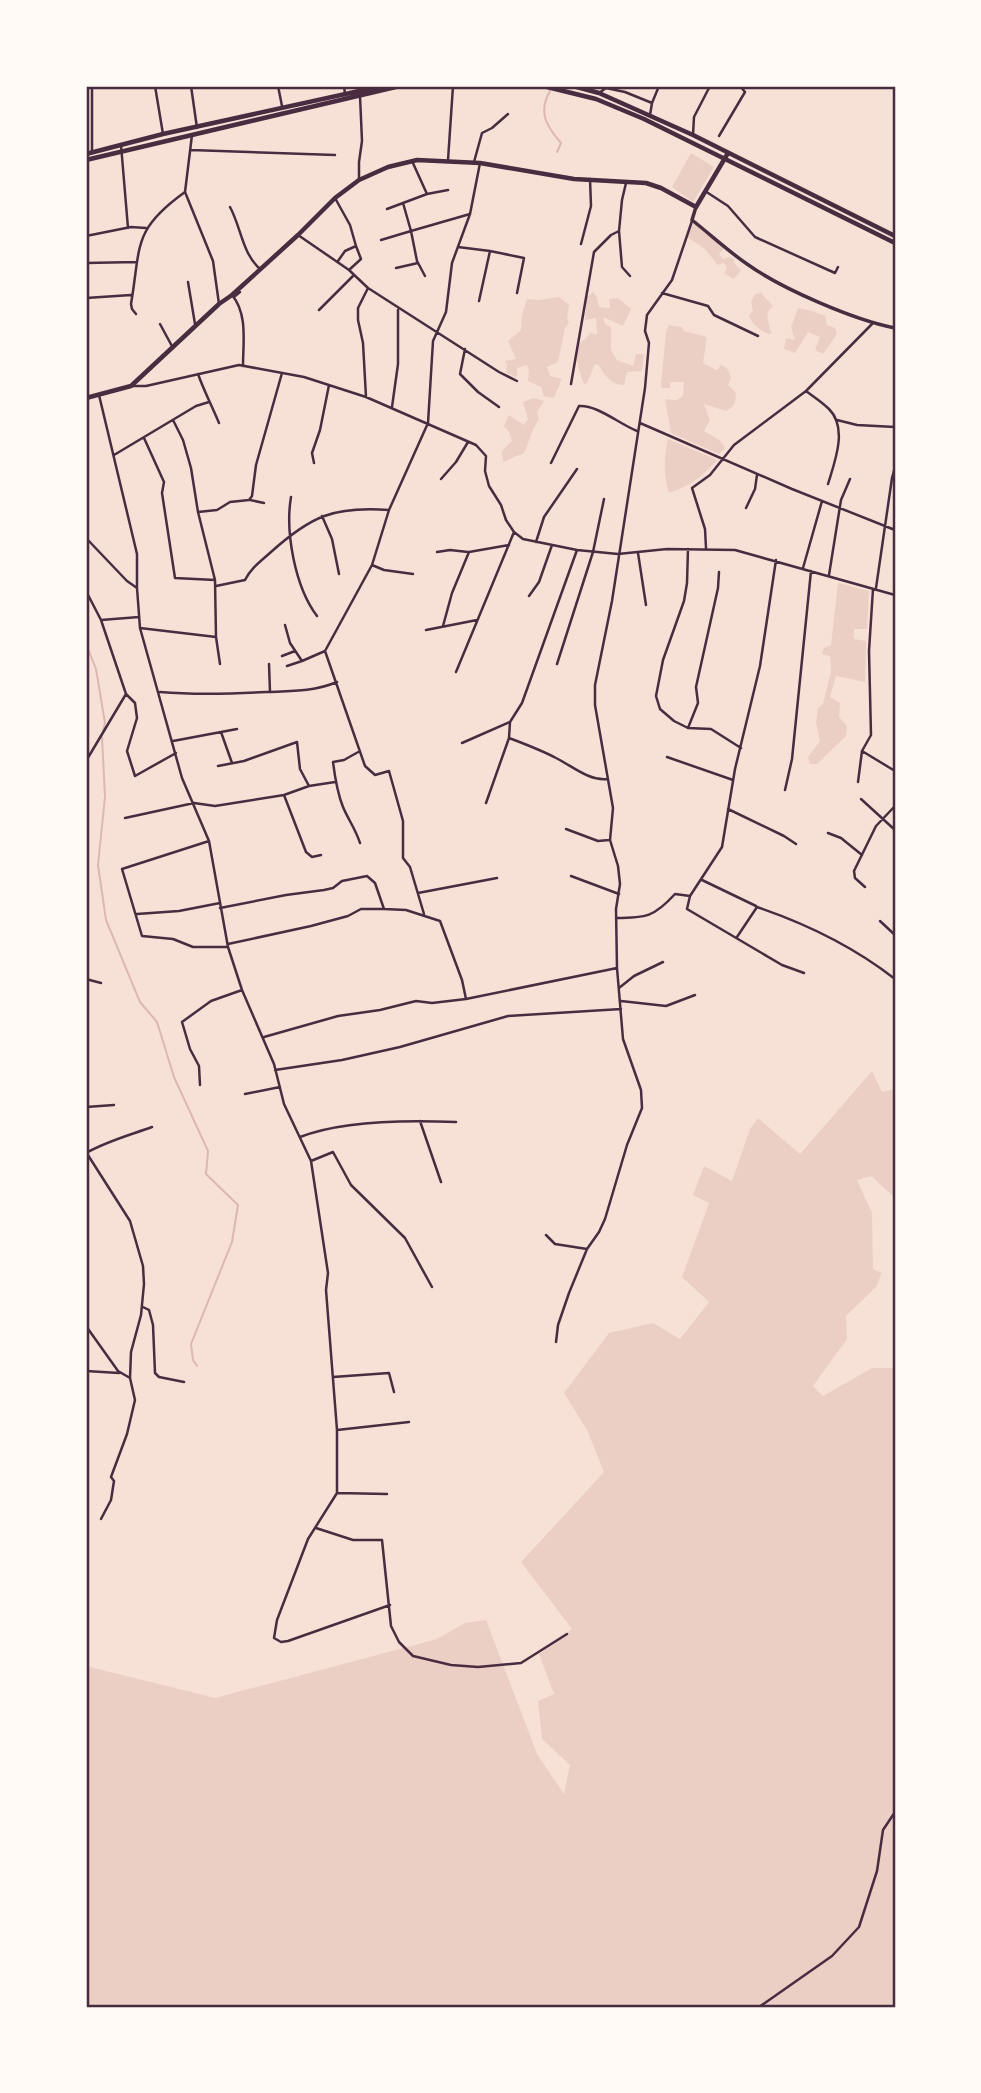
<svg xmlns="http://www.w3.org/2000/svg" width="981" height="2093" viewBox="0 0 981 2093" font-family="Helvetica,sans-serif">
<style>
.green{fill:#ebcfc5}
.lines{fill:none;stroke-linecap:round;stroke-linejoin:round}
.stream{stroke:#dcb8b0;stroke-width:2}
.minor{stroke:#4a2c40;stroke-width:2.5}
.tertiary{stroke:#4a2c40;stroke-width:3.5}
.secondary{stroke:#4a2c40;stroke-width:4.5}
.trunk{stroke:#4a2c40;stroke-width:4.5}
.neatline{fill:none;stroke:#4a2c40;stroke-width:2.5}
</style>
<rect width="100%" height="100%" fill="#f7e1d7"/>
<!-- green -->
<path class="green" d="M691,153L714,167L693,202L672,187Z
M694,221L724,248L719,254L723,259L729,257L734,259V263L741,270L734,279L724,273L727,267L723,263L718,265L704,248L687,237Z
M593,292L597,297L599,307L610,308L609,299L618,298L631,309L623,326L603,317L605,324L611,327V350L617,360L633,366L636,354H644L642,371L627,372L624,385C612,386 604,375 599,365L595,364L587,383L584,384C579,373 573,352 581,342C584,339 588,337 590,333L597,334L596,318L585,320L587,297Z
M761,293L773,306C763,314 769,324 772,334C764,335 750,323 749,315L753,311L751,302L755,294Z
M559,297L569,305L567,318L569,323L565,328L558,362L547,367L550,376L562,379L554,398L544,396L541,387L528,381L529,371L527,365L517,368V377L506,373L507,365L505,361L516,359L508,341L521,330L522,315L527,299L539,300Z
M798,308L812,311L825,316L827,325L835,328L837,334L823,354L815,350L820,337L808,332L795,353L784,349L786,338L795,340L791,327Z
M669,325L682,327L684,331L707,337L703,363L717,370L721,365L727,368L731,378L728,385L736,393C736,402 734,407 726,411L704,404L710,420L704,431L721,441L725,448L719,454L671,433L665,399L676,400L683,396L684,382H670V388H662L661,384L666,332Z
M534,398L544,401L537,412L539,419C532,429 529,442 524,453L503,462L502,451L512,441L509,432L504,426L509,415L524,425L528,419L523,402Z
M668,439L717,460C703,476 689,487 669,493C663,474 664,458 668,439Z
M838,583L869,591L867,629H854V639L866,641L865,682L836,676L830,697L840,703L839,717L847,726L846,736L817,764H810L808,757L820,741L816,723L818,708L823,704L831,671L830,656L822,654L824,648L831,645Z
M872,1071L882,1092L895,1089V1157L893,1158L895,1166V1198L871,1176L857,1180L872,1213L873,1269L882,1273L876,1287L846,1316L847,1339L813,1386L823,1396L872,1368H895V2007H86V1666L215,1698L437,1639L465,1623L486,1620L537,1754L564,1794L570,1765L542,1739L538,1701L554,1694L539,1654L572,1629L521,1562L604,1472L587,1430L564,1393L609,1333L653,1323L680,1339L709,1302L682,1277L709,1203L693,1195L704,1166L732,1181L750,1129L758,1118L800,1154Z"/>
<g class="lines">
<!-- stream -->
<path class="stream" d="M550,91C538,112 546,126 561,143L557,152
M86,644L96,669L105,723L103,731
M102,737L105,797L98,865L106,920L140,1002L157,1022L174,1077L208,1151L206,1174L238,1205L232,1242L191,1344L193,1360L197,1366"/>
<!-- minor -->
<path class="minor" d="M92,86V153
M155,86L163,134
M191,86L197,128
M278,86L282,106
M344,86L345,94
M599,93L606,88L625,92L652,103L650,115
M652,103L659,86
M693,135L694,117L710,86
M719,136L745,92L740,86
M121,145L128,228
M191,150L335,155
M448,160L453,86
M474,162L482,133L492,128L508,114
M359,180V162L362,141L360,96
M705,191L728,206L755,237L835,273L838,267
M185,192L213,261L219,304
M427,194L448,190
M335,198L350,225L356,246
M230,207C241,227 242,253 260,269
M387,209L403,203
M619,231L622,200L626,183
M298,235L349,270L368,288L499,372L517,381
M86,236L131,227L146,228
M381,240L411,231L403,203L427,194L412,161
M581,244L591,206L590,179
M458,247L490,251L479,301
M490,251L524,258L517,293
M338,261L345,251L356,246L361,259L349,270
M86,263L137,262
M396,268L418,263
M425,276L417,261L411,231L470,214
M188,282L195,324
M662,293L708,306L714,315L758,336
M232,295C248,314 243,343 243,366
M234,297L240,292
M86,298L131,295
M319,310L353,276
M136,314L132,309L131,304C141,246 132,230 185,192L192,135
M160,324L173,348
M465,349L460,374L478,392L499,407
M198,374C204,391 212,406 219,423
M571,384L594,252L611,235L619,231L622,267L630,276
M131,386H146L239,365L304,377L366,397L476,445L486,456L485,471L489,486L501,505L506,520L514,532L523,539L577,550L618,554L667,549L735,550L895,595
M806,391C814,397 822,402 829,409C848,428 835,461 828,484
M99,395L137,554V588L140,628L182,778L209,841L228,947L242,990L274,1064L284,1104L311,1161L328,1273L326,1290L337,1430V1493L308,1539L277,1620L274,1638L281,1642L288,1641L390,1605
M366,397L363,343L358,320V308L368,288
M392,407L398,364V310
M173,420L183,440L191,468L198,512L215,580L216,637L220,664
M837,420L857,425L895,427
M640,423L792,489L895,530
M144,438L164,482L162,493L175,578L215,580
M114,455L196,406L209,402
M314,463L312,453L320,430L329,385
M551,463L579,406C598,405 619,424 637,431
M441,479L456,462L468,442
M291,497C285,532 295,587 317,616
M250,500L264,503
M746,508L755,489L757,475
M198,512L217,510L230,502L249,500L252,496L256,465L282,373
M322,516L332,539L339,574
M86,538L127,581L137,588
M536,542L544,517L577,469
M706,548L705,529L692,488L710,475L734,445L806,391L872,324
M688,549L687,583L684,601L663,660L656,696L660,709L674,721L688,728L711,729L741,748
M437,552L450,550L468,552
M638,553L646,605
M776,560L760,666L735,769L722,847L690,896L687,909L782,965L804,973
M372,565L384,570L413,574
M803,568L822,501
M829,575L841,500L850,479
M216,586L245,580C251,568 261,561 271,552C311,516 334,506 389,510
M876,588L892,478L895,467
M86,591L101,620L126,694L135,703L137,718L127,751L135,776L176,753
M529,596L539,582L552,545
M101,620L139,617
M285,625L290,643L302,661L325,651
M443,626L452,593L469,552L509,545
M140,628L216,637
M426,630L477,620
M282,656L295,651
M269,664L270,692
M557,664L593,552L604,499
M287,666L302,661
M456,672L514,532
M160,692C195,695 230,694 266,692C291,691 313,692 337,682
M510,722L509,738C525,744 541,750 556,758C572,766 589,781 607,779
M688,728L698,703L696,687L718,588L719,572
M221,732L232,763
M173,741L237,729
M462,743L510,722L522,703L577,550
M862,751L895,771
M667,757L733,780
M86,761L126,694
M218,766L244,761L297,742L300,769L309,786
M858,782L862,751L871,735L869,651L873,589
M785,790L792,759L811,571
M284,795L306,852L312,857L321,855
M861,799L895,830
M486,803L509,738
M728,809L784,836L796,844
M125,818L194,803L215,806L284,795L309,786L335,782
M566,829L598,841L609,840
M828,833L841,838L862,855
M209,841L122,869L142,936L173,939L193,947H227
M360,843C356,830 348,819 343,807C337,792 335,778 333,762L344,760L360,751
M571,876L619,894
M702,880L756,906
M865,887L855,878L854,871L876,826L895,806
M418,893L497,878
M220,908L286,895L324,890L333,888L342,881L367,876L375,883L384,909L406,910L440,921L462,980L466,999
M137,914L179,911L220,903
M424,914L410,867L403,858V821L389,771L375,775L365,766L325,651L372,565L389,510L428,423L433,341L446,312L452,263L470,214L480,163
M616,918C646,918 654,917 675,894L690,896
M880,921L895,935
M737,937L757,907C807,924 854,947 895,979
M228,944L311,926L348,916L361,909H384
M86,979L101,983
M619,988L634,976L663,962
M621,1001L666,1006L695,995
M264,1037L338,1016L380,1010L416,1001L432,1003L466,999L617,968
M275,1070L342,1060L400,1047L508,1016L621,1009
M200,1085L199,1066L190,1049L182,1022L211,1001L242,990
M245,1094L280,1087
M86,1107L114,1105
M420,1121L441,1182
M300,1137C343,1120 409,1120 456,1122
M86,1152L130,1221L143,1266L144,1284L141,1315L131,1352L130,1378L135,1400L127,1434L111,1477L114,1481L111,1500L101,1519
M86,1153C107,1141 130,1135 152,1127
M311,1161L333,1152L351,1185L405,1238L432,1287
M546,1235L555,1244L587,1249
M143,1307L149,1310L153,1325L155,1373L159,1377L184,1382
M86,1326L118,1371L130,1378
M556,1342L558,1325L569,1293L587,1249L599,1232L605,1219L627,1145L642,1108L641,1090L623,1039L617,968L616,909L620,884L618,866L610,840L613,808L595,705V685L612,601L645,388L649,343L645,331L647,315L672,280L692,221
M86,1371L119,1373
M333,1377L389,1373L394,1392
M337,1430L409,1422
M337,1493L387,1494
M316,1528L353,1540H382L391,1626L399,1642L413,1656L451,1665L478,1667L521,1663L567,1634
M759,2007L832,1956L859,1927L877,1871L883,1830L895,1812"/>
<!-- tertiary -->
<path class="tertiary" d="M696,207L692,220C711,235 728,251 747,264C782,289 854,320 895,328"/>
<!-- secondary -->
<path class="secondary" d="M86,398L131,386L219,304L232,295L298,235L335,198L359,180L388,167L417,160L480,163L574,179L646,183L661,188L696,207L728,153"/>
<!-- trunk -->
<path class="trunk" d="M543,86L596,99L644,119L895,243
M573,86L599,93L693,135L895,236
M86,154L163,134L382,86
M86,160L400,86"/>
</g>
<!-- border -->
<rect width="981" height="2093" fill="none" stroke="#fffaf5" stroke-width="175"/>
<rect x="88" y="88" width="806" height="1918" class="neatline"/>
</svg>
